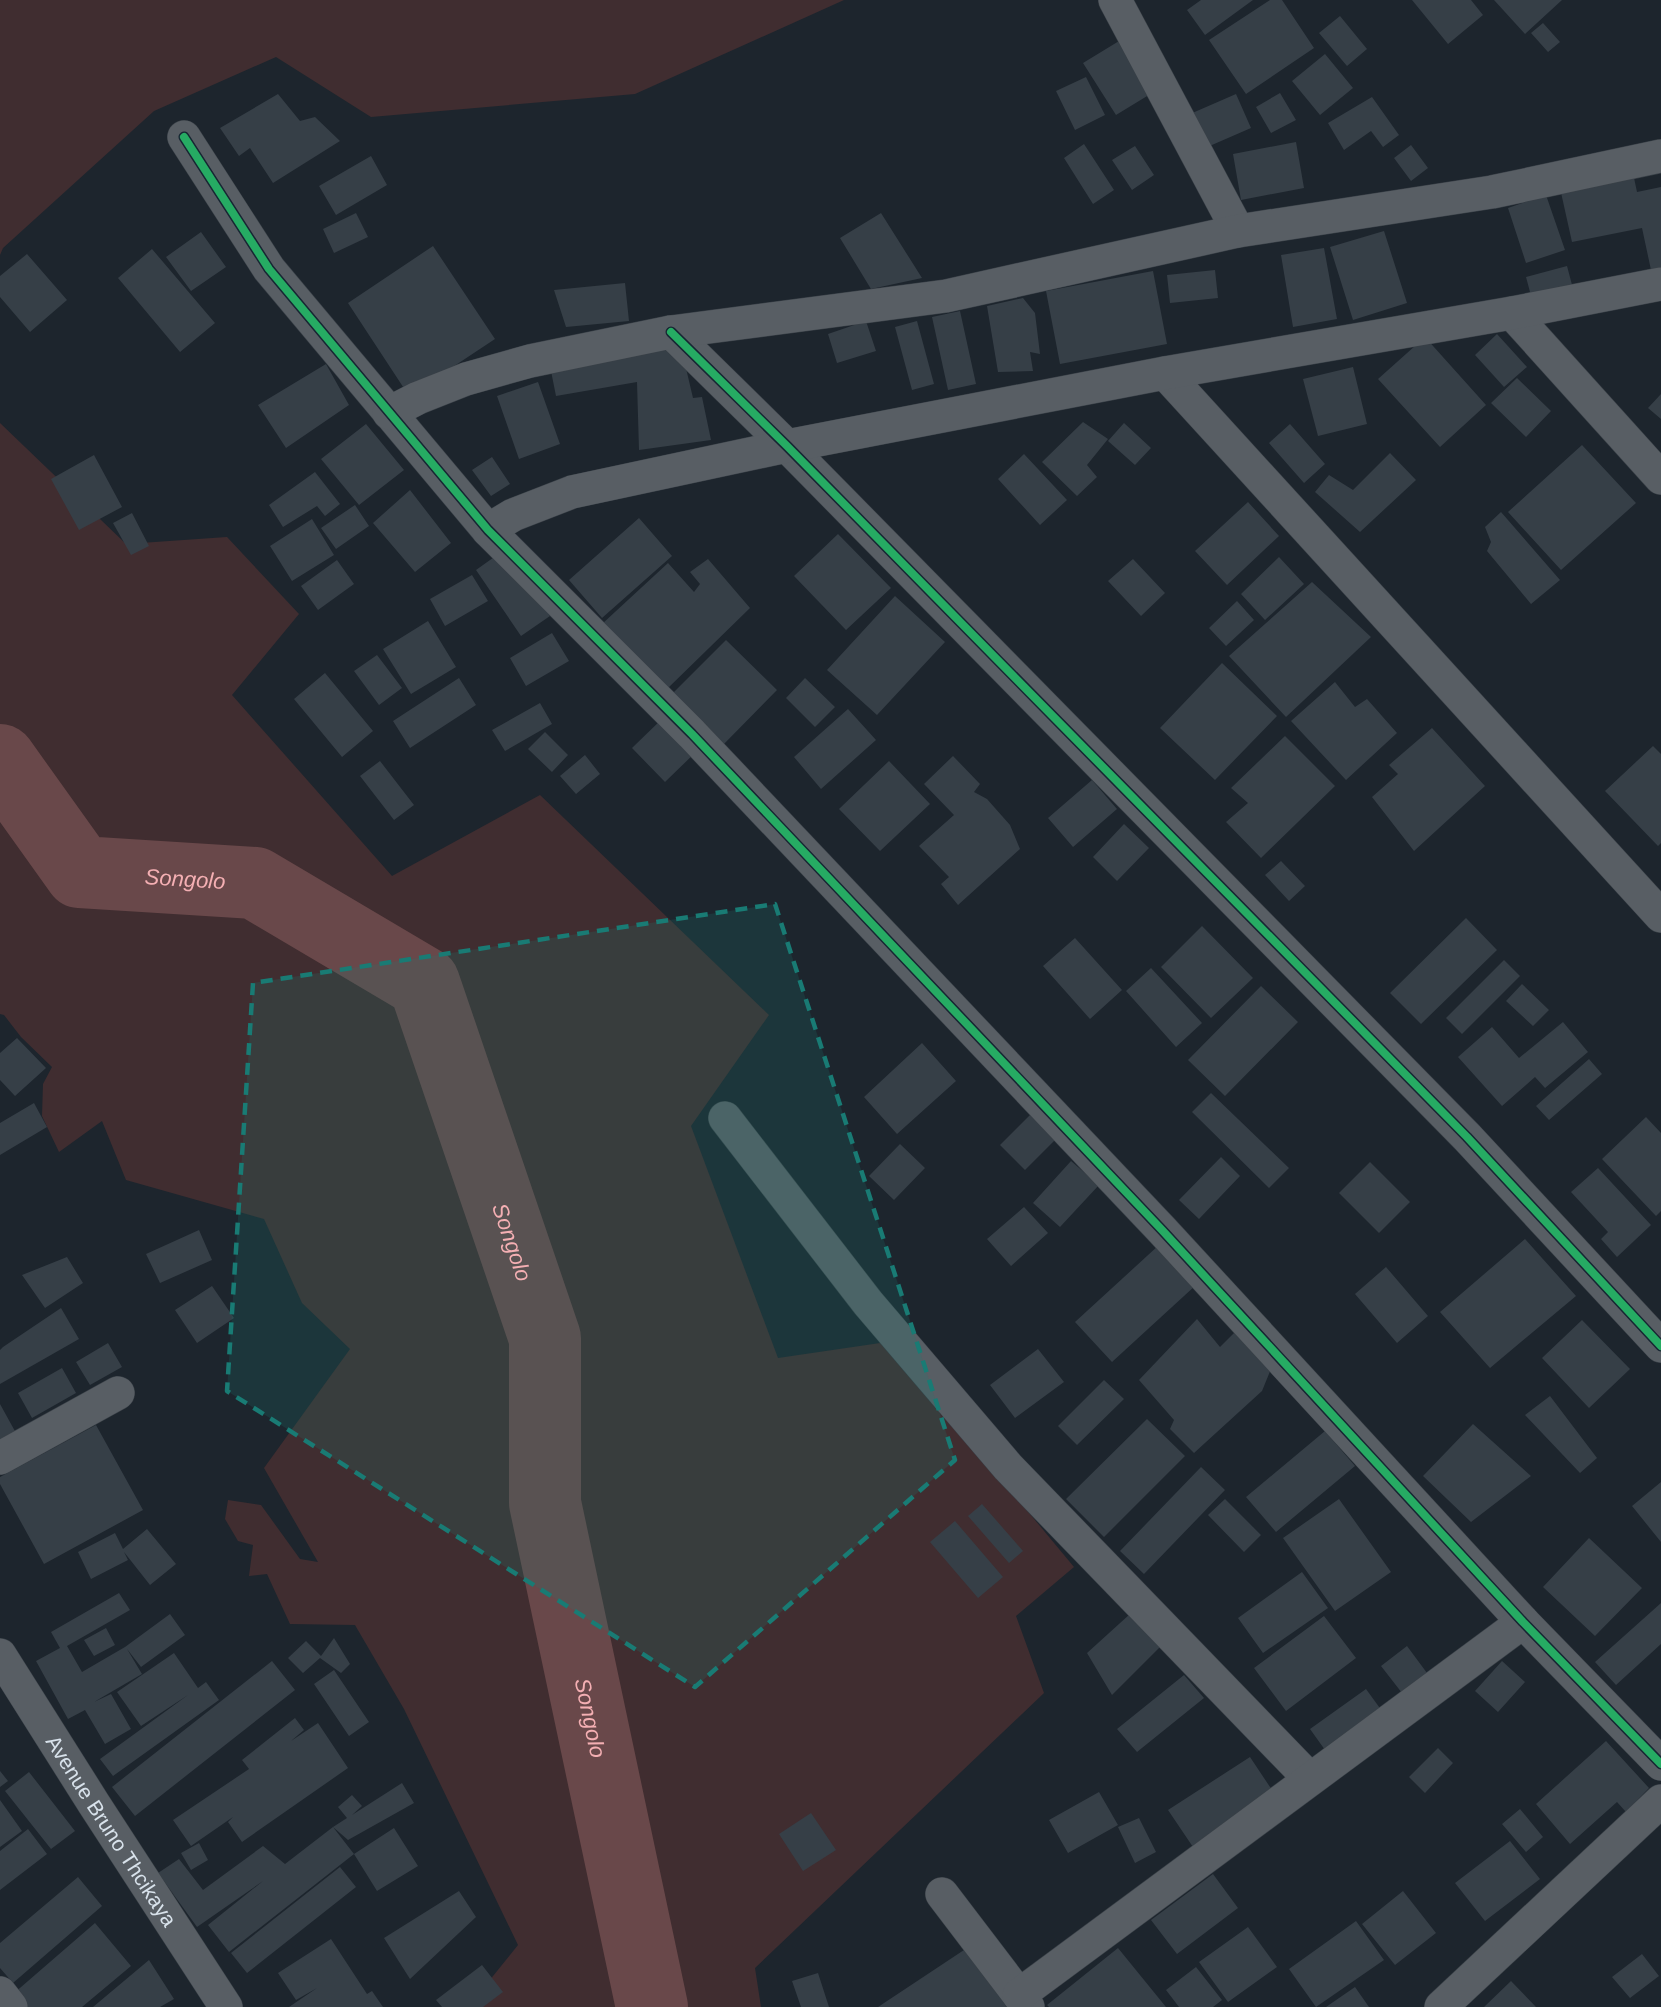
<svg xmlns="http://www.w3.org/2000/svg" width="1661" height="2007" viewBox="0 0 1661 2007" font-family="Arial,sans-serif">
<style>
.green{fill:#402d30}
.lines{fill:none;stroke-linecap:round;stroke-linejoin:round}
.river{stroke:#69484a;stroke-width:72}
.building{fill:#363f47}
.street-casing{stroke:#3a4148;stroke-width:34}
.street{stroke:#585e64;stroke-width:33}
.cycleway-casing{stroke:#172633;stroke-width:11}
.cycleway{stroke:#26ab63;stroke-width:8}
.marked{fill:#197b74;fill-opacity:0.2;stroke:#197b74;stroke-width:4.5;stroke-dasharray:12 8;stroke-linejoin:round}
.labels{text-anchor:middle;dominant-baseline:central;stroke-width:4.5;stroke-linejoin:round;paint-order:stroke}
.street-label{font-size:21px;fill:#d8e2eb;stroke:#172633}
.water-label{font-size:22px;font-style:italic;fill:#f4afb3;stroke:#172633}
</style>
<rect width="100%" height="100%" fill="#1d252d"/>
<!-- green -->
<path class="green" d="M0,0H844L635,94L371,117L276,57L154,111L3,248L0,255Z
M0,423L126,544L227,537L299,614L232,695L392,876L540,795L769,1015L691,1126L778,1358L887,1342L1074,1567L1016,1616L1044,1693L755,1968L761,2007H468L518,1945L404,1709L355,1625L290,1624L267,1574L249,1576L253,1545L238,1541L225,1519L228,1500L261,1505L300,1559L318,1562L264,1468L350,1349L302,1303L264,1219L126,1180L102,1121L59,1152L42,1116L43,1084L52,1067L21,1037L4,1015L0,1014Z"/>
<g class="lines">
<!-- river -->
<path class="river" id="s1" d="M0,760L80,872L255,883L424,983L545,1338V1503L652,2007"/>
</g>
<!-- building -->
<path class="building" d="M1201,0H1253L1205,35L1187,10Z
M1270,0H1282L1314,48L1246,94L1209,40Z
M1412,0H1471L1483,15L1448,44Z
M1494,0H1562L1525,34Z
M1340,16L1367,49L1347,66L1319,33Z
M1543,23L1560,42L1548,52L1531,33Z
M1124,38L1157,90L1116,115L1083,63Z
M1325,54L1353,88L1320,115L1292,81Z
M1086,77L1105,115L1075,130L1056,91Z
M1280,93L1296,120L1271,133L1256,107Z
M278,94L300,121L315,117L340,141L273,183L250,148L239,156L220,128Z
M1236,94L1251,128L1205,148L1190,114Z
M1372,97L1399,135L1383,147L1371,131L1344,150L1328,123Z
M1296,142L1304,188L1241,200L1233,154Z
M1084,144L1114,190L1093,204L1064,158Z
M1411,145L1428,168L1411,181L1394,158Z
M1135,146L1154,175L1132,190L1112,160Z
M371,156L387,185L336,215L319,186Z
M1633,173L1637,192L1661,187V268L1651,270L1642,228L1572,242L1560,188Z
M1546,195L1565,250L1526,263L1508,208Z
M356,213L368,237L334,253L323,229Z
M881,213L922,278L871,289L840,238Z
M1384,231L1407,303L1353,320L1330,247Z
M201,232L226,267L191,291L166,257Z
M433,246L495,339L409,396L348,303Z
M1324,248L1337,319L1293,327L1281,255Z
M152,249L215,323L180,352L118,278Z
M27,254L67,300L30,332L0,297V276Z
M1567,266L1575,296L1534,307L1526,277Z
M1215,270L1218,298L1170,303L1167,275Z
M1153,271L1167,344L1060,364L1046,291Z
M625,283L629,321L566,327L554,290Z
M1023,298L1035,313L1040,354L1030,352L1033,371L998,372L987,306Z
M960,311L976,384L948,390L932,317Z
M866,321L876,351L837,363L828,334Z
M917,321L934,384L912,390L895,327Z
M1497,334L1527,367L1504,387L1475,355Z
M1425,337L1486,405L1440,447L1378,379Z
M681,347L693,398L702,397L711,440L639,450L637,382L556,396L551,371Z
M326,364L349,405L286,448L258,405Z
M1353,367L1367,424L1318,436L1303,379Z
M1517,378L1551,411L1526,437L1491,403Z
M538,382L560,444L519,459L497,396Z
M1661,394V419L1648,408Z
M1083,422L1108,439L1087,465L1097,477L1077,496L1042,462Z
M1124,423L1151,448L1135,465L1108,441Z
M366,424L404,470L359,505L321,459Z
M1290,424L1325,464L1304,483L1269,443Z
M1582,445L1636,503L1561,570L1508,512Z
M1390,453L1416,480L1360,532L1315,492L1329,475L1353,490Z
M1024,454L1067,500L1040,525L998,479Z
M94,455L122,507L79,530L51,479Z
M492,457L510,484L491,496L472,470Z
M315,472L340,504L325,516L317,506L283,527L269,505Z
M410,490L451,543L415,572L373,523Z
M1248,502L1279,536L1227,585L1195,551Z
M355,505L369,526L336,549L321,528Z
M1501,512L1560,580L1531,604L1487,551L1491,542L1485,527Z
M132,513L149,546L131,555L113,523Z
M639,518L672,556L602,618L569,580Z
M312,519L334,555L292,581L270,546Z
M838,534L891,588L846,630L794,576Z
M504,550L550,616L521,636L476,570Z
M1279,557L1304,584L1265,620L1241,594Z
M708,559L750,608L667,689L602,624L668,563L694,592L700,584L690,572Z
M1133,559L1165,593L1141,616L1108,581Z
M337,560L354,584L318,610L301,586Z
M472,575L488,601L445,626L430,599Z
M1312,582L1371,637L1286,717L1229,656Z
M895,596L945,642L877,715L827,670Z
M1237,601L1254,620L1226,646L1209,628Z
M428,621L456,667L411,694L383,649Z
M552,633L569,661L526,686L510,658Z
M726,640L777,690L722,746L670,696Z
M377,655L402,688L379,705L354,671Z
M1222,663L1277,716L1215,780L1160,728Z
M325,673L373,731L342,757L294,699Z
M459,678L476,705L410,748L393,721Z
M805,678L835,707L815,727L786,698Z
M1335,682L1355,707L1367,699L1397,733L1346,780L1291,721Z
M540,703L552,724L505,751L492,730Z
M848,709L876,740L821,789L794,757Z
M665,716L699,749L665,782L632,748Z
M1432,728L1485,786L1414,851L1372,797L1398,774L1389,765Z
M545,732L568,755L552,772L528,749Z
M1285,736L1335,786L1261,858L1226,822L1248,803L1231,788Z
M1653,746L1661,754V843L1658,846L1605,791Z
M585,755L600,774L576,794L560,776Z
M953,756L980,784L974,792L987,799L1010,825L1020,849L958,905L941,884L949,877L919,846L954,815L924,784Z
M380,761L414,805L394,820L360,776Z
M889,761L930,804L880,851L839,809Z
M1092,780L1117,809L1073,847L1048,818Z
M1124,824L1149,848L1117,881L1093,857Z
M1281,861L1305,886L1289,901L1265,875Z
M1466,918L1497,950L1421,1024L1390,993Z
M1202,926L1253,978L1211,1018L1161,967Z
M1075,938L1122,990L1090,1019L1043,966Z
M1504,960L1520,976L1462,1034L1446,1018Z
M1151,968L1202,1023L1176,1047L1126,991Z
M1522,984L1549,1010L1533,1026L1506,1001Z
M1261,986L1298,1022L1225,1096L1188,1060Z
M1563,1022L1588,1052L1545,1088L1535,1077L1502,1106L1458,1057L1492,1027L1519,1058Z
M17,1038L46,1068L15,1096L0,1080V1053Z
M922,1043L956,1081L897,1134L864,1097Z
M1589,1059L1602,1074L1549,1120L1536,1106Z
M1211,1093L1289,1168L1269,1188L1192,1112Z
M34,1103L47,1127L0,1155V1123Z
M1033,1112L1058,1137L1025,1170L1000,1145Z
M1646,1117L1661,1133V1211L1656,1216L1602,1159Z
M900,1144L925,1168L894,1200L869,1176Z
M1221,1157L1240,1176L1199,1219L1179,1200Z
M1071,1161L1099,1185L1060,1227L1033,1203Z
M1370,1162L1410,1202L1379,1233L1339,1193Z
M1598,1168L1651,1225L1617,1257L1601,1239L1608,1232L1571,1192Z
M1024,1207L1048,1233L1011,1266L987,1239Z
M199,1230L212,1260L160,1283L146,1254Z
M1525,1239L1576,1296L1490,1368L1440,1312Z
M1159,1245L1196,1285L1112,1362L1075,1322Z
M67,1257L83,1283L45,1308L22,1275Z
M1386,1267L1428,1316L1397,1343L1355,1294Z
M212,1286L234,1318L197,1343L175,1310Z
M61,1308L79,1339L0,1384V1350L3,1347Z
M1197,1319L1220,1347L1236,1331L1273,1364L1262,1391L1194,1453L1170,1429L1174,1420L1139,1380Z
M1582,1320L1630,1369L1589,1408L1542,1358Z
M108,1343L122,1367L90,1385L76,1362Z
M1038,1349L1064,1382L1015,1418L990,1385Z
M62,1368L76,1393L32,1418L18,1393Z
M1104,1380L1124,1399L1077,1445L1058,1426Z
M1550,1396L1597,1458L1580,1473L1525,1415Z
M0,1404L16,1433L0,1442Z
M1147,1419L1185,1456L1104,1537L1066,1499Z
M1473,1424L1531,1476L1471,1522L1423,1476Z
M96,1425L143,1510L44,1564L0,1484V1477Z
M1325,1431L1355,1466L1276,1532L1246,1497Z
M1201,1467L1225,1490L1144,1574L1120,1551Z
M1661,1482V1542L1632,1506Z
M1225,1499L1261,1535L1244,1552L1208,1515Z
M1339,1499L1391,1572L1335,1611L1283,1538Z
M982,1504L1023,1551L1009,1563L968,1516Z
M955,1521L1003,1577L978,1598L930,1542Z
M147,1529L176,1564L150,1585L124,1552L128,1560L91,1579L78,1552L115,1533L123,1549Z
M1589,1538L1642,1588L1595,1636L1543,1587Z
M1302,1572L1328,1608L1263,1653L1238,1618Z
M119,1593L130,1610L67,1646L82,1672L125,1647L170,1614L185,1635L141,1667L127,1649L142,1674L94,1702L111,1694L131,1729L105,1744L85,1710L68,1719L36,1661L60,1648L51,1632Z
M1661,1603V1644L1616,1685L1595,1662Z
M1130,1614L1160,1647L1112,1695L1087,1653Z
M1324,1616L1356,1658L1286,1711L1254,1668Z
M106,1628L115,1645L94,1656L84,1640Z
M334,1638L350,1664L341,1673L320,1658L303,1673L288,1658L306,1641L321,1656Z
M1407,1646L1427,1673L1402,1693L1381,1666Z
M174,1653L198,1688L206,1682L219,1700L113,1776L100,1759L188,1695L141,1726L117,1692Z
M272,1661L295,1690L135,1816L112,1787Z
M1502,1661L1525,1682L1498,1712L1475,1691Z
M334,1670L369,1722L349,1736L314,1684Z
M1184,1675L1204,1698L1137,1752L1117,1729Z
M1366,1689L1382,1711L1325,1750L1310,1729Z
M295,1718L304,1730L291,1741L318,1723L348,1768L242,1842L228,1822L233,1817L191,1846L173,1820L249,1769L242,1760Z
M1606,1741L1649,1788L1626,1812L1617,1802L1570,1844L1536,1804Z
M1438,1748L1453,1763L1425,1793L1409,1777Z
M1250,1757L1278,1799L1197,1853L1168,1810Z
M0,1771L8,1781L0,1787Z
M29,1772L75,1831L51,1849L5,1791Z
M402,1783L414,1803L348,1840L333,1827L347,1818L338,1807L352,1795L362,1806L352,1815Z
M1099,1792L1118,1825L1068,1853L1049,1820Z
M0,1800L22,1831L0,1847Z
M1520,1809L1543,1837L1526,1852L1502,1824Z
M811,1813L836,1850L803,1871L779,1834Z
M1139,1818L1156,1852L1135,1863L1118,1827Z
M333,1827L354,1854L229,1952L208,1925L263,1881L197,1927L158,1873L179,1859L203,1890L263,1846L285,1864Z
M394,1828L418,1866L377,1891L354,1854Z
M28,1829L47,1854L0,1890V1851Z
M1510,1841L1540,1879L1485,1921L1455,1883Z
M199,1843L208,1860L191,1870L181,1853Z
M340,1867L356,1887L247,1973L231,1953Z
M1213,1874L1238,1908L1177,1954L1151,1920Z
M78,1877L102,1906L13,1983L0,1968V1943Z
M459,1891L476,1917L410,1979L384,1938Z
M1403,1891L1436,1933L1395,1965L1362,1924Z
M1356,1921L1384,1960L1316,2007L1289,1969Z
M95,1923L131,1966L82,2007H24L13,1994Z
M1248,1927L1277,1967L1228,2002L1199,1962Z
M331,1939L367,1994L372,1991L383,2007H289L317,1988L296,2000L278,1973Z
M967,1948L1007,2007H878Z
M1118,1948L1166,2007H1049L1047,2005Z
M1642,1954L1659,1976L1630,1998L1612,1977Z
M149,1960L174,1999L160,2007H93Z
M482,1965L503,1992L483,2007H442L436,2000Z
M1196,1967L1222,2000L1213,2007H1179L1166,1990Z
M818,1973L829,2007H801L792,1981Z
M1511,1981L1536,2007H1484Z
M1355,1987L1369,2007H1326Z"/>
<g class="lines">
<defs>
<g id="street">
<path d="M1115,0L1238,231"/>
<path d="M184,137L269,269L488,530L692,734L1162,1230L1523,1622L1661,1764"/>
<path d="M1512,313L1661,478"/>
<path d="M671,332L787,446L1467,1137L1661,1346"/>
<path d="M1165,373L1661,916"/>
<path d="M389,413L418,398L466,379L530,361L671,332L946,296L1238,231L1492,192L1661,156"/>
<path d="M488,530L513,515L572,492L787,446L1165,373L1512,313L1661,284"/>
<path d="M725,1118L868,1303L1008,1467L1310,1779"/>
<path d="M0,1458L118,1393"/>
<path id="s2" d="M0,1655L94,1804L226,2007"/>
<path d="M942,1894L1028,2007"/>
<path d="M0,1993L11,2007"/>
<path d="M1019,1995L1523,1622"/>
<path d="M1441,2007L1661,1801"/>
</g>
</defs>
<!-- street casing -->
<use href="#street" class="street-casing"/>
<!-- street -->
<use href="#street" class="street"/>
<defs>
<path id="cycleway" d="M184,137L269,269L488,530L692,734L1162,1230L1523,1622L1661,1764
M671,332L787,446L1467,1137L1661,1346"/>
</defs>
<!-- cycleway casing -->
<use href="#cycleway" class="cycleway-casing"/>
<!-- cycleway -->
<use href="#cycleway" class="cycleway"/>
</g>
<!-- marked area -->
<path class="marked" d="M775,904L955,1460L695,1687L227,1391L253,983Z"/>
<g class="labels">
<!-- street labels -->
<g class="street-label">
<text stroke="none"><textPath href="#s2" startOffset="208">Avenue Bruno Thcikaya</textPath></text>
</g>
<!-- water labels -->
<g class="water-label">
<text stroke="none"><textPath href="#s1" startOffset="243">Songolo</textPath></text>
<text stroke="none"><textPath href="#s1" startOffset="783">Songolo</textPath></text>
<text stroke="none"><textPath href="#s1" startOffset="1269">Songolo</textPath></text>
</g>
</g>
</svg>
